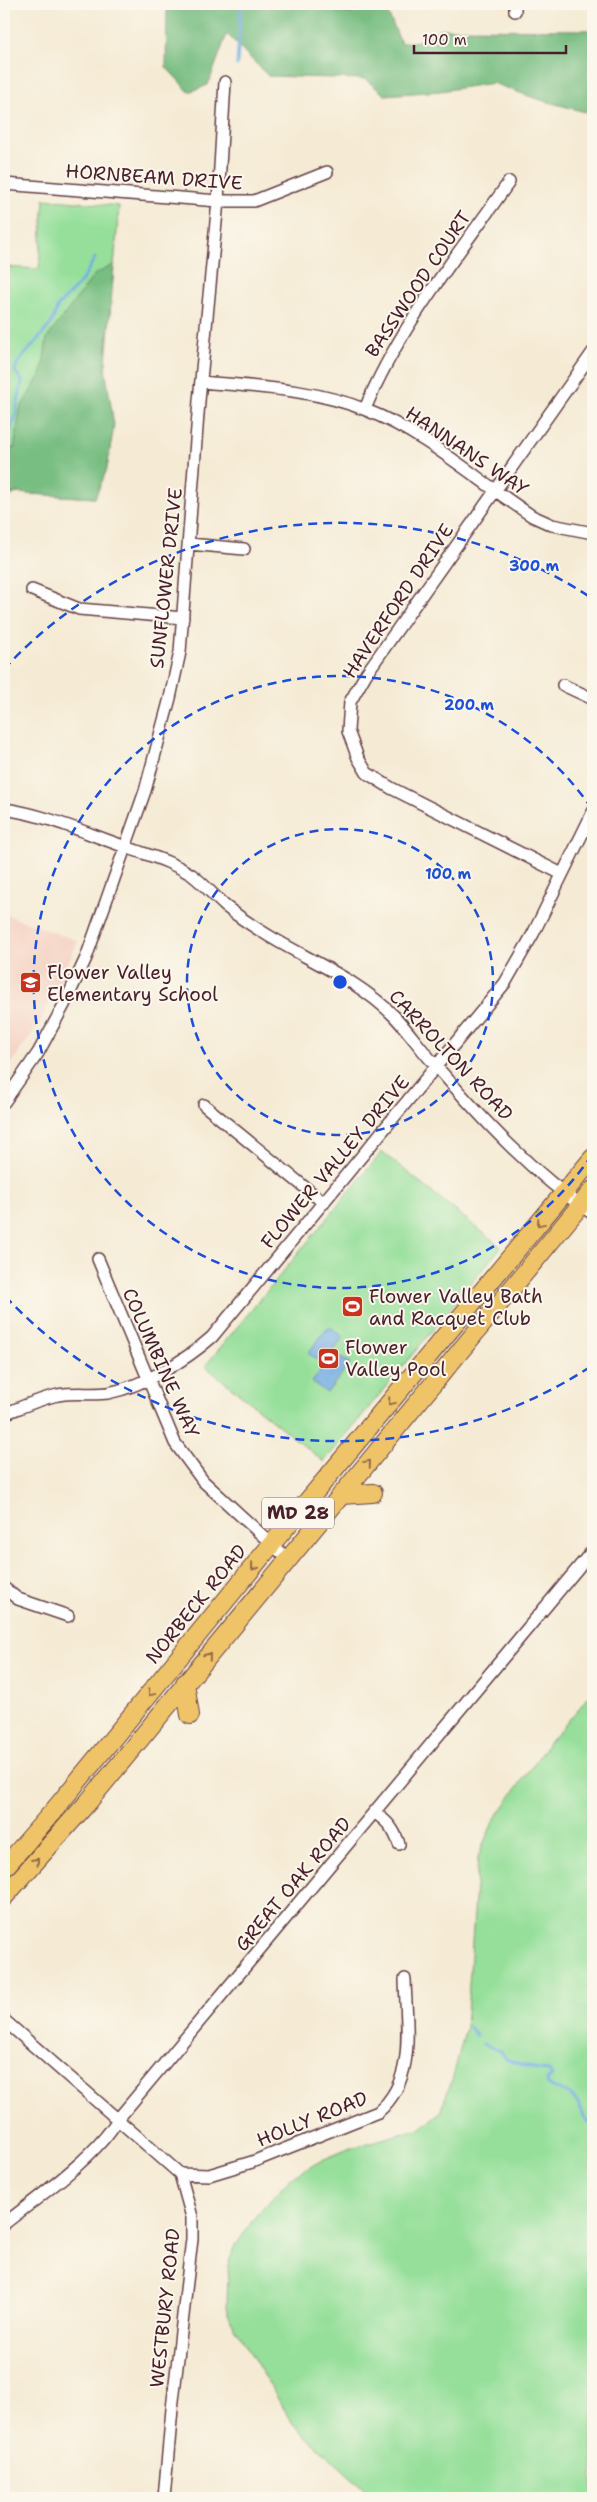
<svg xmlns="http://www.w3.org/2000/svg" width="597" height="2502" viewBox="0 0 597 2502" font-family="'Shantell Sans',sans-serif">
<style>
.built{fill:#f5d2c3}
.green{fill:#95df9a;stroke:#707f62}
.forest{fill:#78be82;stroke:#616e56}
.water{fill:#72ade3;stroke:#5e6687}
.lines{fill:none;stroke-linecap:round;stroke-linejoin:round}
.stream{stroke:#72ade3;stroke-width:3}
.street-casing{stroke:#643e44;stroke-width:14}
.primary-casing{stroke:#643e44;stroke-width:20}
.street{stroke:#fff;stroke-width:11}
.primary{stroke:#efc469;stroke-width:18}
.oneway{stroke:#946947}
.ring{fill:none;stroke:#1d4ed8;stroke-width:2.5;stroke-dasharray:9 6}
.labels{text-anchor:middle;dominant-baseline:central;stroke-width:4;stroke-linejoin:round;paint-order:stroke}
.shield{fill:#fbf7ec;stroke:#7f6065;stroke-width:1}
.shield-label{font-size:18px;font-weight:bold;fill:#4a1f2b}
.street-label{font-size:19px;fill:#4a1f2b;stroke:#fbf7ec}
.poi-label{font-size:19px;fill:#4a1f2b;stroke:#fbf7ec;text-anchor:start}
.centre{fill:#1d4ed8;stroke:#fbf7ec;stroke-width:2.5}
.ring-label{font-size:15px;text-anchor:middle;font-weight:bold;fill:#1d4ed8;stroke:#fbf7ec;stroke-width:4;stroke-linejoin:round;paint-order:stroke}
</style>
<rect width="100%" height="100%" fill="#fbf7ec"/>
<filter id="ink" filterUnits="userSpaceOnUse"><feTurbulence type="fractalNoise" baseFrequency=".02" numOctaves="2"/><feDisplacementMap in="SourceGraphic" scale="10" xChannelSelector="R" yChannelSelector="G"/><feConvolveMatrix kernelMatrix="1 2 1 2 8 2 1 2 1" color-interpolation-filters="sRGB"/></filter>
<filter id="wash" filterUnits="userSpaceOnUse"><feTurbulence type="fractalNoise" baseFrequency=".0096" numOctaves="4" result="noise"/><feDisplacementMap in="SourceGraphic" scale="20" xChannelSelector="R" yChannelSelector="G"/><feGaussianBlur stdDeviation="1.12" result="paint"/><feColorMatrix in="noise" values="0 0 0 0 0 0 0 0 0 0 0 0 0 0 0 0 0 1.4 0 .05"/><feComposite in="paint" operator="in"/></filter>
<g filter="url(#wash)">
<rect width="100%" height="100%" fill="#f5ebd5"/>
<!-- built -->
<path class="built" d="M4,914L78,941L39,1024L4,1073Z"/>
<!-- green -->
<path class="green" d="M44,199L119,206L95,498L16,493L4,501V267L39,269Z
M382,1152L501,1247L324,1462L205,1366Z
M593,1692V2498H374L293,2424L227,2314L228,2264L236,2245L255,2217L290,2179L322,2160L351,2148L421,2128L440,2112L453,2077L466,2027L478,1857L493,1822L547,1745Z"/>
<!-- forest -->
<path class="forest" d="M172,4H327V10L356,14L365,4H384L401,43L426,40L439,29L593,30V114L537,99L493,83L440,91L385,95L365,79L268,76L227,34L208,85L189,92L166,67L167,7Z
M114,265L105,368L114,425L107,469L95,498L16,493L4,495V444L14,449L20,409L42,372L47,338L95,274Z"/>
<!-- water -->
<path class="water" d="M329,1326L344,1337L333,1351L350,1363L327,1393L312,1382L324,1366L308,1353Z"/>
<g class="lines">
<!-- stream -->
<path class="stream" d="M237,65L241,4
M4,449L15,418L22,381L15,371L17,364L51,324L58,306L81,282L95,258
M469,2027L476,2036
M483,2044L501,2051L506,2059L538,2070L549,2071L552,2076L547,2080L548,2085C560,2090 575,2094 580,2107C584,2117 585,2119 593,2126"/>
</g>
</g>
<g filter="url(#ink)">
<g class="lines">
<defs>
<path id="street" d="M515,11V4
M4,184L218,201H254L327,172
M202,382C256,387 315,389 366,410C427,434 477,480 532,516L552,525L593,533
M365,409C399,326 458,255 509,182
M189,544L244,549
M32,590L79,609L183,618
M563,685L593,699
M4,809C47,815 85,833 126,847C150,856 171,861 192,875C204,884 214,896 225,906C239,917 254,927 269,936C312,962 359,980 395,1017C410,1033 422,1051 437,1067C484,1121 533,1174 593,1214
M562,874L391,788L367,773L358,758L348,731L350,702L366,674L593,352
M4,1102L38,1053L64,1005L86,958L145,791L170,698L180,652L199,401L218,201L225,82
M204,1105L324,1203
M98,1259L175,1443L203,1481L288,1559
M4,1414C22,1407 39,1399 58,1395C75,1392 92,1395 108,1393C144,1386 186,1360 212,1337L505,983L533,934L593,812
M4,1588L18,1599L68,1616
M375,1813C387,1821 394,1829 399,1844
M4,2020L180,2174L192,2217V2239L172,2409L164,2498
M180,2174L209,2175L252,2162L378,2112C417,2079 406,2026 405,1979
M4,2224C38,2197 96,2157 118,2119L593,1550"/>
<path id="primary" d="M341,1495L373,1493
M185,1683L190,1715
M4,1868L55,1809L271,1545L593,1158
M4,1897L89,1801L593,1190"/>
</defs>
<!-- street casing -->
<use href="#street" class="street-casing"/>
<!-- primary casing -->
<use href="#primary" class="primary-casing"/>
<!-- street -->
<use href="#street" class="street"/>
<!-- primary -->
<use href="#primary" class="primary"/>
</g>
<!-- one-way arrows -->
<defs><path id="oneway-chevron" d="M-2-3.5L2.5 0L-2 3.5" fill="none" stroke-width="1.6" stroke-linecap="round" stroke-linejoin="round" transform="scale(1.25)"/></defs>
<g class="oneway">
<use href="#oneway-chevron" transform="translate(540 1223) rotate(130)"/>
<use href="#oneway-chevron" transform="translate(391 1402) rotate(130)"/>
<use href="#oneway-chevron" transform="translate(368 1463) rotate(-50)"/>
<use href="#oneway-chevron" transform="translate(254 1567) rotate(128)"/>
<use href="#oneway-chevron" transform="translate(208 1656) rotate(-51)"/>
<use href="#oneway-chevron" transform="translate(151 1693) rotate(130)"/>
<use href="#oneway-chevron" transform="translate(36 1861) rotate(-48)"/>
</g>
</g>
<!-- distance rings -->
<g class="ring">
<circle cx="340" cy="982" r="153"/>
<path d="M592 1155A306 306 0 1 1 592 809"/>
<path d="M590 1367A459 459 0 0 1 4 1295M4 669A459 459 0 0 1 590 597"/>
</g>
<!-- icons -->
<defs>
<symbol id="school-square" viewBox="-11 -11 22 22"><rect x="-9" y="-9" width="18" height="18" rx="4" fill="#c8321e" stroke="#fbf7ec"/><path d="M0-5L7-2L0 1L-7-2ZM-4 1L0 2.5L4 1V4Q0 6-4 4Z" fill="#fff"/></symbol>
<symbol id="stadium-square" viewBox="-11 -11 22 22"><rect x="-9" y="-9" width="18" height="18" rx="4" fill="#c8321e" stroke="#fbf7ec"/><path d="M0-5a6.5 5 0 1 0 0 10a6.5 5 0 1 0 0-10ZM-3.5-1.8h7v3.6h-7Z" fill="#fff"/></symbol>
</defs>
<g fill-rule="evenodd">
<use href="#school-square" x="18" y="970" width="25" height="25"/>
<use href="#stadium-square" x="340" y="1294" width="25" height="25"/>
<use href="#stadium-square" x="316" y="1346" width="25" height="25"/>
</g>
<g class="labels">
<!-- shield labels -->
<rect class="shield" x="262" y="1497.5" width="72" height="31" rx="4"/>
<g class="shield-label">
<text x="298" y="1513">MD 28</text>
</g>
<!-- street labels -->
<g class="street-label">
<text transform="translate(154 177) rotate(4)">HORNBEAM DRIVE</text>
<text transform="translate(418 284) rotate(-56)">BASSWOOD COURT</text>
<text transform="translate(467 451) rotate(34)">HANNANS WAY</text>
<text transform="translate(166 578) rotate(-84)">SUNFLOWER DRIVE</text>
<text transform="translate(398 601) rotate(-56)">HAVERFORD DRIVE</text>
<text transform="translate(451 1055) rotate(47)">CARROLTON ROAD</text>
<text transform="translate(335 1162) rotate(-50)">FLOWER VALLEY DRIVE</text>
<text transform="translate(161 1363) rotate(66)">COLUMBINE WAY</text>
<text transform="translate(196 1604) rotate(-51)">NORBECK ROAD</text>
<text transform="translate(293 1884) rotate(-50)">GREAT OAK ROAD</text>
<text transform="translate(312 2119) rotate(-22)">HOLLY ROAD</text>
<text transform="translate(165 2308) rotate(-84)">WESTBURY ROAD</text>
</g>
<!-- poi labels -->
<g class="poi-label">
<text x="47" y="972">Flower Valley<tspan x="47" dy="22">Elementary School</tspan></text>
<text x="369" y="1296">Flower Valley Bath<tspan x="369" dy="22">and Racquet Club</tspan></text>
<text x="345" y="1347">Flower<tspan x="345" dy="22">Valley Pool</tspan></text>
</g>
</g>
<circle cx="340" cy="982" r="8" class="centre"/>
<g class="ring-label">
<text x="534" y="571">300 m</text>
<text x="469" y="710">200 m</text>
<text x="448" y="879">100 m</text>
</g>
<!-- margin -->
<rect width="597" height="2502" fill="none" stroke="#fbf7ec" stroke-width="20"/>
<!-- scale -->
<path d="M414 45v8h152v-8" fill="none" stroke="#4a1f2b" stroke-width="2.5"/>
<text x="422" y="45" font-size="15" fill="#4a1f2b" stroke="#fbf7ec" stroke-width="4" paint-order="stroke">100 m</text>
</svg>
